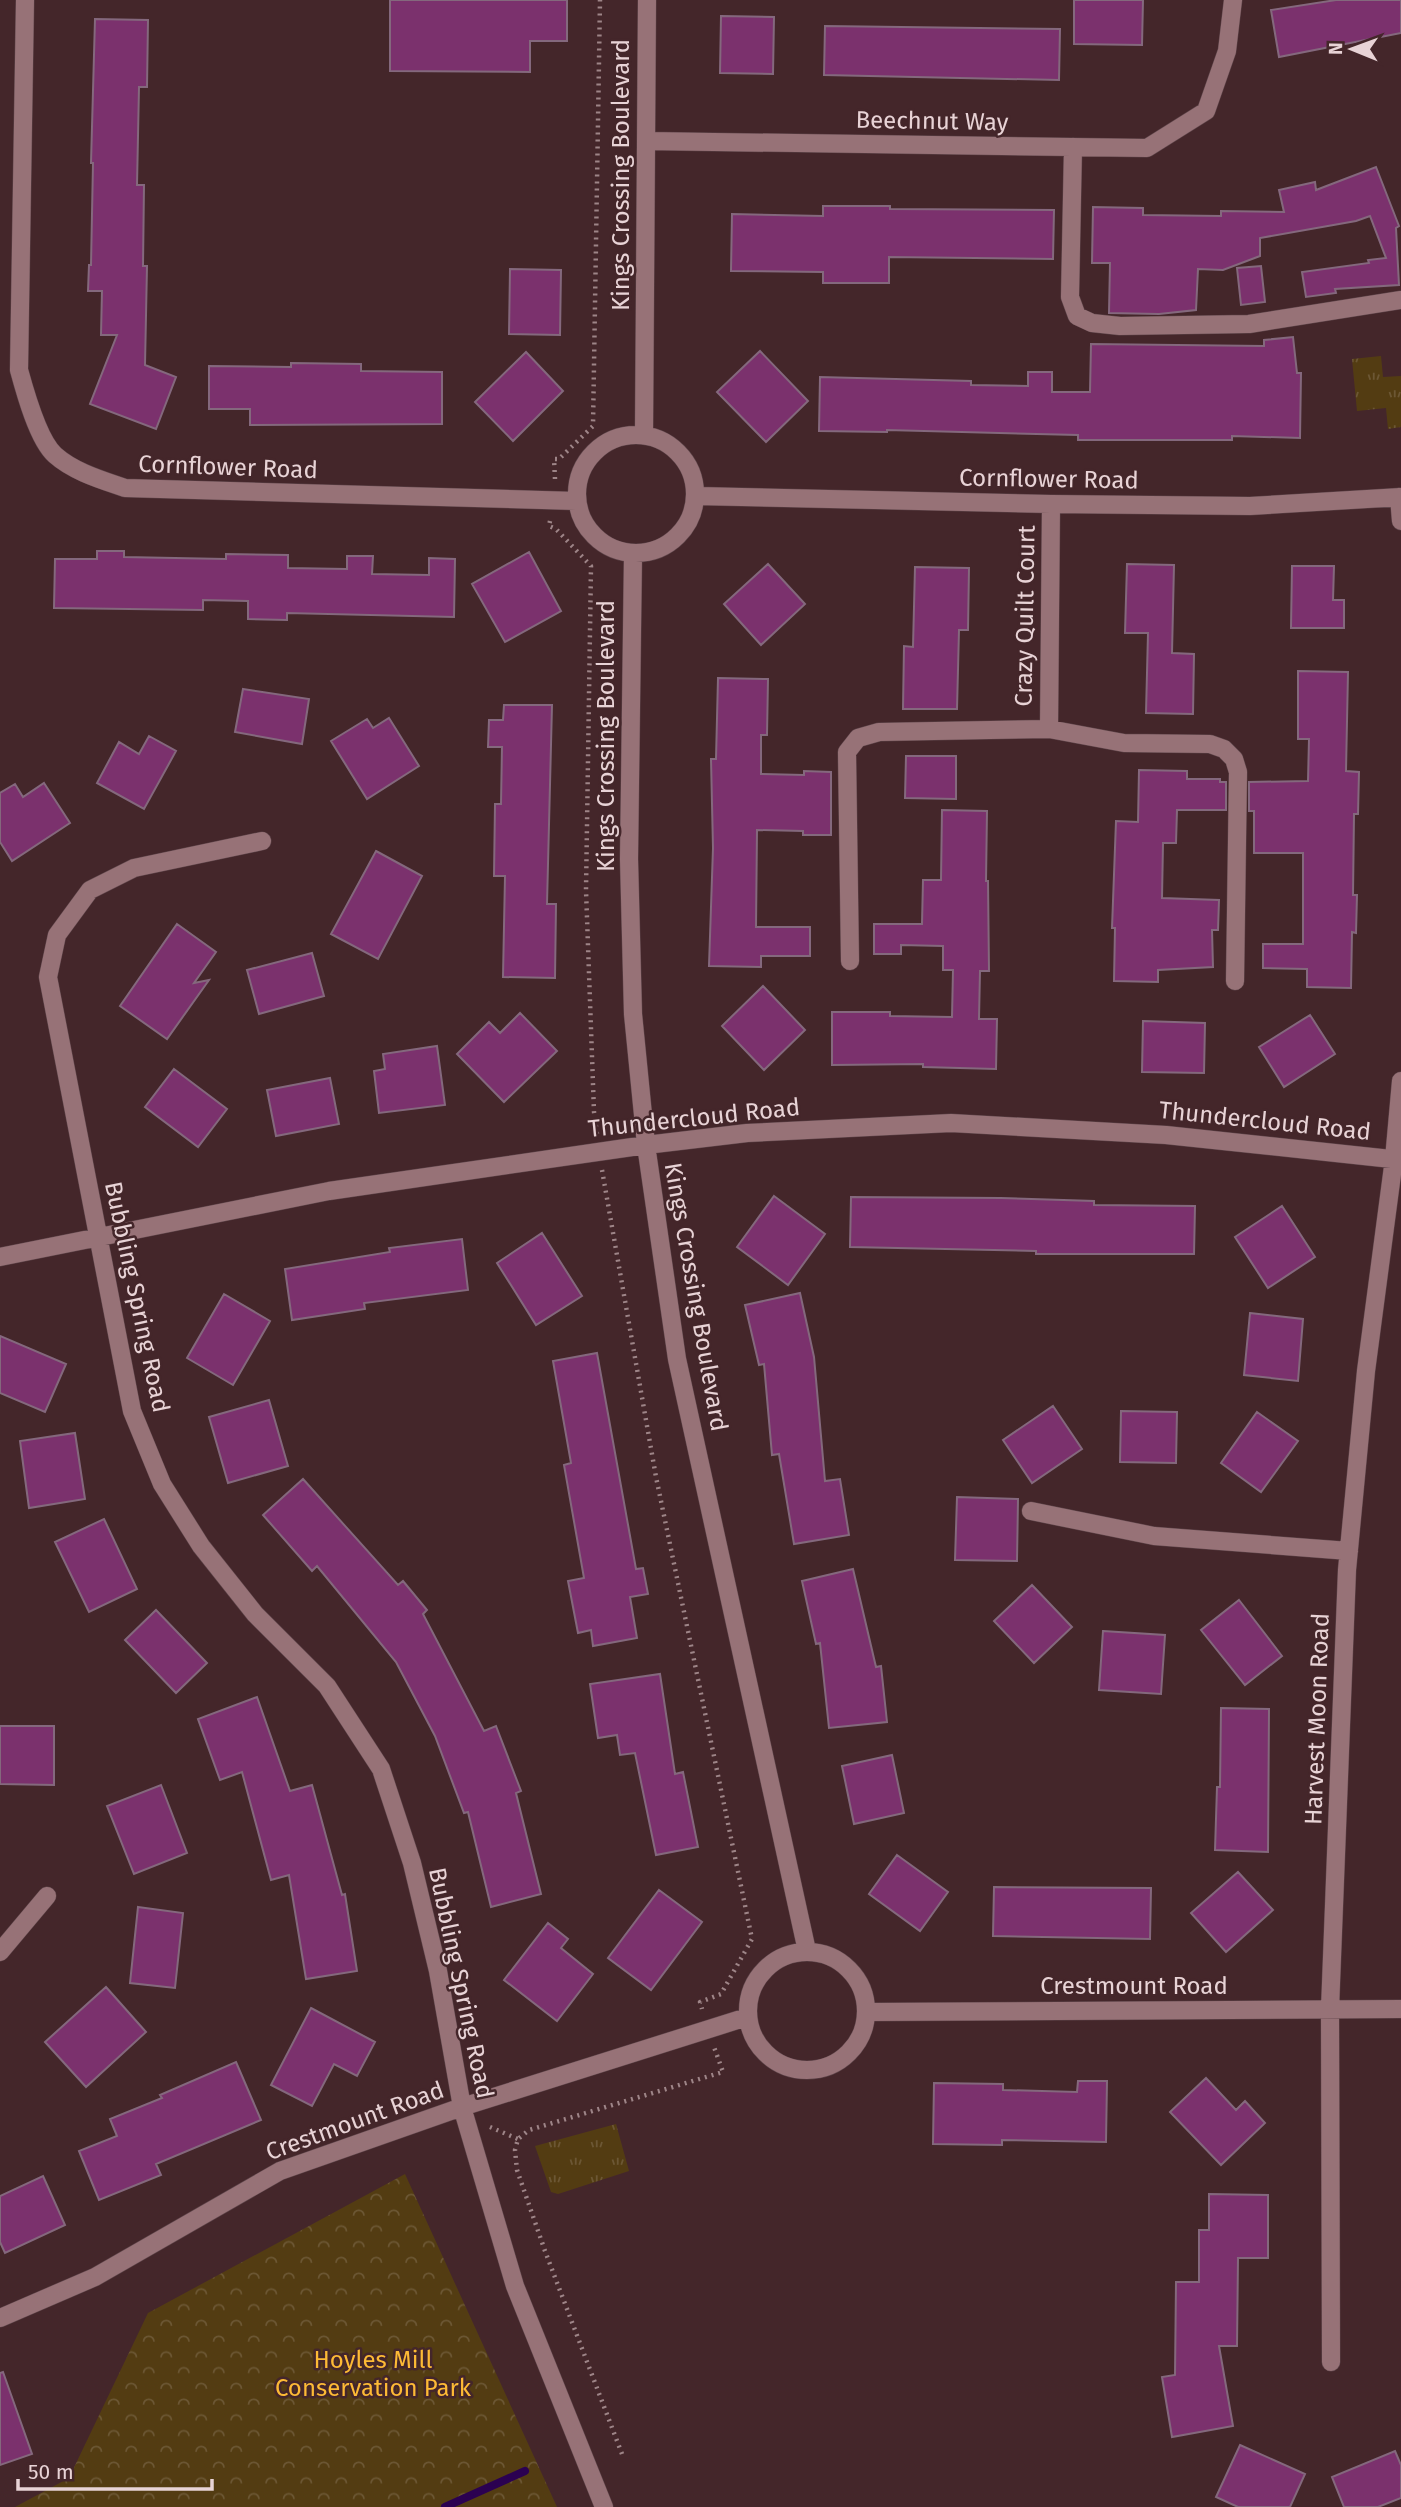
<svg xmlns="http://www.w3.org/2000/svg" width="1401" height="2507" viewBox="0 0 1401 2507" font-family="'Fira Sans',sans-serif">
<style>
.grass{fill:url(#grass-tufts)}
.forest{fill:url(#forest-crowns)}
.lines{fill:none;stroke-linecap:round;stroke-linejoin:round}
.stream{stroke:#2b0151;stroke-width:8}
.building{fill:#7b316d;stroke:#84687d;stroke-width:2}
.minor-casing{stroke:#5e454a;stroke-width:19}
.path{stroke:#9e8588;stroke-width:4.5;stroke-dasharray:2 5;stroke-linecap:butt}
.minor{stroke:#977277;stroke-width:18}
.labels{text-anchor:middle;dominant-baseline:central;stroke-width:5;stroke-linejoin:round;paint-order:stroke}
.street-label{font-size:24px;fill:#e8d3d6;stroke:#44262a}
.park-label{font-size:24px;fill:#fdba35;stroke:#44262a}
</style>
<defs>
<pattern id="grass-tufts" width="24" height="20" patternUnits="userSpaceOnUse" patternTransform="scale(1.75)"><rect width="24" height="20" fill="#533c12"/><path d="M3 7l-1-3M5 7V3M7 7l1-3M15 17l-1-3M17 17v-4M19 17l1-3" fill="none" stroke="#6c5734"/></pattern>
<pattern id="forest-crowns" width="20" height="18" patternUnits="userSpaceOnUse" patternTransform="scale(1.75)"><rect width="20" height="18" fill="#533c12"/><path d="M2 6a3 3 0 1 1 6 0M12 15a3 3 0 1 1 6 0" fill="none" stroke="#6c5734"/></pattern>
</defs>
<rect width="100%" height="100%" fill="#44262a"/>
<!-- grass -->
<path class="grass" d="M1381,356L1383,377L1401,376V427L1388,429L1386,408L1357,411L1352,359Z
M616,2124L629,2171L558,2194L551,2192L535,2146Z"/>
<!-- forest -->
<path class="forest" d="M405,2174L557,2507H15L69,2478L148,2313Z"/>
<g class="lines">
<!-- stream -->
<path class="stream" d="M445,2507L525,2471"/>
</g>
<!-- building -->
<path class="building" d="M390,0H567V41H530V72L390,71Z
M1074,0H1143L1142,45L1074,44Z
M1336,0H1401V33L1279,57L1271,10Z
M721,16L774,17L773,74L720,73Z
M95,19L148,20L147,87H139L137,185H144L143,266H147L145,365L176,377L156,429L90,404L117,335H101L102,291H88L89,265H91L93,163H91Z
M825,26L1060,29L1059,80L824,75Z
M1376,167L1399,226L1396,228L1399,285L1335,289L1336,293L1306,297L1302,272L1369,263L1368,260L1386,258L1370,216L1356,221L1260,238V256L1223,270L1198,269L1196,310L1159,314L1109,313L1110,263H1092L1093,207L1143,208V215L1221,216V211L1284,212L1279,190L1315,182L1316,190Z
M823,206H890V209L1054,210L1053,259L889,257V283H823V272L731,271L732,214L823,216Z
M1261,266L1265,302L1241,305L1237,268Z
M510,269L561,270L560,335L509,334Z
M1293,337L1297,373H1301L1300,438L1232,436V440H1078V435L887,430V432L819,431L820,377L971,381V385L1028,386V372H1052V392H1090L1091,344L1264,346V340Z
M760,351L808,401L766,442L717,392Z
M526,352L563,391L513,441L475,402Z
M291,363L361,364V371L442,372V424L250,425V409H209V366L291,367Z
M97,551H124V557L226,559V554L288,555V568L347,569V556H373L372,574L429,575V558L455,559L454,617L287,613V620L248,619V601L203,600V610L54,608L55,559H97Z
M529,552L561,611L505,642L472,584Z
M768,564L805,604L761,645L724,604Z
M1127,564L1174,565L1172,653L1194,654L1193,714L1146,713L1148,633H1125Z
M1292,566H1334L1333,600H1344V628H1291Z
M915,567L969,568L968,630H959L957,709H903L904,646L913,647Z
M1298,671L1348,672L1346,771L1359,772L1358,814H1354L1353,895H1357L1356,933L1352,932L1351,988L1307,987V969L1263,968V944H1303V853H1254V811H1249V782L1308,781L1309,739H1298Z
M718,678L768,679L767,735H761V774L804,775V771L831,772V835H803V831L757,830L756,927H810V956H761V967L709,966L713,848L711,759H716Z
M243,689L309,699L302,744L235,732Z
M504,705H552L547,904H556L555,978L503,977L505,876H494L495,804H501L502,747H488L489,720H503Z
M389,718L419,766L367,799L331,741L367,719L373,728Z
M149,736L176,751L144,809L97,783L119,742L139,754Z
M906,756H956V799L905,798Z
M1139,770L1187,771V779H1220V782H1226V810H1177L1176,843H1163L1162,898L1219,900L1218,930H1212L1213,967L1158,970V982L1114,981L1115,928H1112L1116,821L1138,822Z
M44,783L70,823L12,861L0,842V793L15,784L23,797Z
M942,810L987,811L986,881H988L989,971H980L979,1019H997L996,1069L923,1067V1064L832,1065V1012H890V1016L952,1017L953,970H943V946L901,945V954H874V924H922L923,880H941Z
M376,851L422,876L378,959L331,934Z
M177,924L216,952L194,983L209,980L167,1039L120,1006Z
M312,953L324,996L259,1014L247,970Z
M763,986L805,1030L764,1070L722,1026Z
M520,1013L557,1051L504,1102L457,1054L489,1022L500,1033Z
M1310,1015L1335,1054L1284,1087L1259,1047Z
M1143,1021L1205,1023L1204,1073L1142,1072Z
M437,1046L445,1105L379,1113L374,1071L385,1069L383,1054Z
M174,1069L227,1109L198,1147L145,1107Z
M330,1078L339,1124L276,1136L267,1090Z
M774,1196L825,1234L788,1285L737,1247Z
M851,1197L1001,1198L1094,1201V1205L1195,1206L1194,1254H1036V1251L850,1247Z
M1282,1206L1315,1257L1268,1288L1235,1237Z
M542,1233L582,1296L536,1325L497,1263Z
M462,1239L468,1290L364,1303L365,1309L292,1320L285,1269L390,1252L389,1248Z
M800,1293L814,1357L825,1481L840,1479L849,1535L794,1544L779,1454L772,1455L764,1364L759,1365L745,1305Z
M224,1294L270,1321L233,1385L187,1358Z
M1250,1313L1303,1319L1298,1381L1244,1375Z
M0,1336L66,1364L45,1412L0,1393Z
M597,1353L636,1569L643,1568L648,1594L630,1597L637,1638L593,1646L591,1630L578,1633L568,1581L584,1578L564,1465L571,1463L553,1361Z
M269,1400L288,1466L228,1483L209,1417Z
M1053,1406L1082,1449L1032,1483L1003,1440Z
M1121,1411L1177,1412L1176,1463L1120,1462Z
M1257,1412L1298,1441L1261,1492L1221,1463Z
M75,1433L85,1499L29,1508L20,1441Z
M303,1479L398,1585L403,1581L427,1610L423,1614L484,1731L496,1726L521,1791L516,1793L541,1894L491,1907L468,1812L464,1813L435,1736L396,1662L317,1566L312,1571L263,1515Z
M957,1497L1018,1499L1017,1561L955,1560Z
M104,1519L137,1589L89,1612L55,1542Z
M853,1569L876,1667L881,1666L887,1722L829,1728L820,1643L816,1644L802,1581Z
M1032,1585L1072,1627L1034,1663L994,1621Z
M1239,1600L1282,1656L1245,1685L1201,1630Z
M156,1610L207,1663L176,1693L125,1640Z
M1103,1631L1165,1635L1161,1694L1099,1690Z
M660,1674L675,1774L683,1772L698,1847L656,1855L635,1753L620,1755L617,1735L598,1738L590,1684Z
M257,1697L290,1791L312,1785L342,1895L345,1894L357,1971L306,1979L289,1875L271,1880L242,1772L220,1780L198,1719Z
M1221,1708L1269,1709L1268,1852L1215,1850L1217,1787H1220Z
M0,1726H54V1785L0,1784Z
M892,1755L904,1813L854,1824L842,1766Z
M161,1785L187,1853L134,1874L107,1806Z
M897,1855L948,1892L920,1931L869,1894Z
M1238,1872L1273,1910L1226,1952L1191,1913Z
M994,1887L1151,1888L1150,1939L993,1936Z
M659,1890L702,1922L651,1990L608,1958Z
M138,1907L183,1913L175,1988L130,1983Z
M548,1923L568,1939L561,1948L593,1974L557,2021L504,1980Z
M106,1987L146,2032L86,2087L45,2042Z
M311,2008L375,2042L357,2076L334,2064L312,2106L271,2085Z
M236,2062L261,2120L156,2164L161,2175L99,2200L79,2151L117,2136L110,2119L162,2098L160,2095Z
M1206,2078L1236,2110L1245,2101L1265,2123L1221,2165L1170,2112Z
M1078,2081H1107L1106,2142L1002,2140V2145L933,2144L934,2083L1003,2084V2090L1077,2092Z
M43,2176L65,2225L5,2253L0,2242V2196Z
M1209,2194L1268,2195V2258H1238L1237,2346H1219L1233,2426L1172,2437L1162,2377L1175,2375L1176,2282H1199V2230H1209Z
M3,2372L32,2454L0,2465V2373Z
M1240,2445L1305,2474L1290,2507H1238L1216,2497Z
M1395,2451L1401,2465V2498L1378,2507H1344L1332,2477Z"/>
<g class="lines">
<defs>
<path id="minor" d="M25,0L19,370C25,392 38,440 55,455C74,472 102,480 125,488L576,501
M646,141L1147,148L1206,111L1227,51L1233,0
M1073,147L1070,297L1077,316L1092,323L1120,326L1249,324L1401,300
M644,434L647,0
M577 494a59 59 0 1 1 118 0a59 59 0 1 1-118 0Z
M697,496L1051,504L1250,506L1401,497
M1399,497L1401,521
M633,555L629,859L633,1014L646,1145L677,1359L807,1951
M1049,729L1051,504
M262,841L134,868L90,890L57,935L48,977L132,1411L162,1484L201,1546L255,1614L327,1686L381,1769L412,1863L438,1971L462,2107L515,2286L604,2507
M850,961L847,752L858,738L879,732L1049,729L1124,743L1210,744L1224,749L1234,759L1238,772L1235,981
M0,1257L329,1191L646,1145L747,1133L951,1123L1166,1135L1401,1160
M1031,1511L1154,1536L1349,1551
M0,1952L47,1896
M748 2011a59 59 0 1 1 118 0a59 59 0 1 1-118 0Z
M867,2012L1401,2009
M0,2318L95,2277L280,2171L462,2107L747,2017
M1331,2362L1330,2009L1347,1570L1366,1371L1394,1159L1401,1081"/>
</defs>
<!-- minor casing -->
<use href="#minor" class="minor-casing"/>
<!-- path -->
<path class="path" d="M555,479L554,459H559L593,426L600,0
M550,521L549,526L556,529L591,566L586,890L594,1112L597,1134
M602,1170L656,1477L752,1939L721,1994L700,2002L702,2009
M490,2127L518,2139
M622,2454L545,2251L517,2170L515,2150L518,2139L529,2130L723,2072L714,2047"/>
<!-- minor -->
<use href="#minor" class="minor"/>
</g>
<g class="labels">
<!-- street labels -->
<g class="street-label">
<text transform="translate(932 121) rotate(1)">Beechnut Way</text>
<text transform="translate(621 175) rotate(-90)">Kings Crossing Boulevard</text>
<text transform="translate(228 467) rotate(2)">Cornflower Road</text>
<text transform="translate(1049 479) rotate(1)">Cornflower Road</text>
<text transform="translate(1025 616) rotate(-89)">Crazy Quilt Court</text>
<text transform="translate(606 736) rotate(-90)">Kings Crossing Boulevard</text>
<text transform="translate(694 1118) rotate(-6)">Thundercloud Road</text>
<text transform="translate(1265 1121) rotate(6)">Thundercloud Road</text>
<text transform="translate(137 1297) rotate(78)">Bubbling Spring Road</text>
<text transform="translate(696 1297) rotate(80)">Kings Crossing Boulevard</text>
<text transform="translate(1317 1719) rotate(-88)">Harvest Moon Road</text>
<text transform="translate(461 1983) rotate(78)">Bubbling Spring Road</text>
<text x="1134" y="1986">Crestmount Road</text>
<text transform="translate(355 2121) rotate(-20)">Crestmount Road</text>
</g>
<!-- park labels -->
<g class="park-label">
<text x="373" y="2360">Hoyles Mill<tspan x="373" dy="28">Conservation Park</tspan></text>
</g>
</g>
<!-- north arrow -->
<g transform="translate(1352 49) rotate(271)" stroke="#44262a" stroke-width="5" paint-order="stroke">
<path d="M0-5L12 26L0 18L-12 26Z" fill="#e8d3d6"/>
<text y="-10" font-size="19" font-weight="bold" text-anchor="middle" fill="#e8d3d6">N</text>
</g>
<!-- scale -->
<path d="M18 2479v10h194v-10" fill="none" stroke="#e8d3d6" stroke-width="3.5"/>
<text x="28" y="2479" font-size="21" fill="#e8d3d6" stroke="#44262a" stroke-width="5" paint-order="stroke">50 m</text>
</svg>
